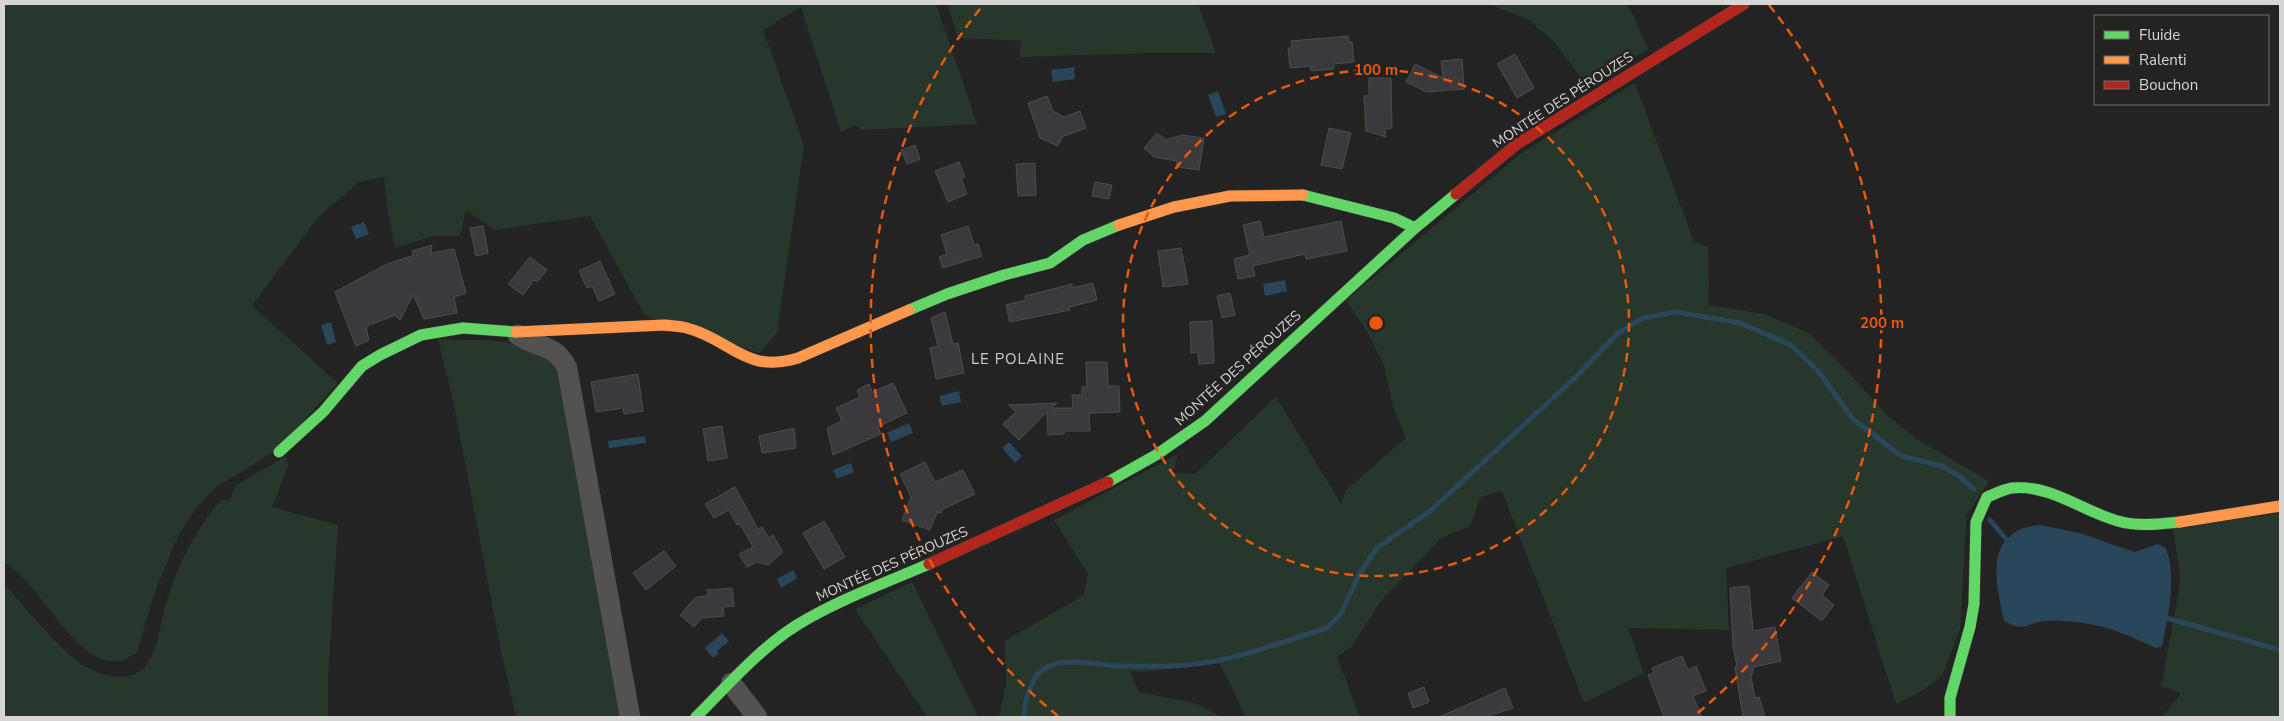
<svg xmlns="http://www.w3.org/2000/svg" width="2284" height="721" viewBox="0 0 2284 721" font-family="'Nunito Sans',sans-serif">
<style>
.green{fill:#27372b}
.water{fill:#29465a}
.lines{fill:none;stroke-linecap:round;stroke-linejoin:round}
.stream{stroke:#29465a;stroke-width:5}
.building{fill:#3c393e;stroke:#4d4d4d}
.street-casing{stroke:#3e3d3c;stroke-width:21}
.fast-casing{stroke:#3e3d3c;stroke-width:12}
.slow-casing{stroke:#3e3d3c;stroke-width:12}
.jam-casing{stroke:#3e3d3c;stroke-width:12}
.street{stroke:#535251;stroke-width:20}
.fast{stroke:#63d668;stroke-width:11}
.slow{stroke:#ff974d;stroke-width:11}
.jam{stroke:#b3261e;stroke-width:11}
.ring{fill:none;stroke:#e8590c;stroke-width:2.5;stroke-dasharray:9 6}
.labels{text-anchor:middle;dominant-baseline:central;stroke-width:5;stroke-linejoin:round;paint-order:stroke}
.street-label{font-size:14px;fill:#d7d6d5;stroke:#252322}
.neighbourhood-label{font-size:15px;letter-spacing:1px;fill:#cecbc9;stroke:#252322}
.centre{fill:#e8590c;stroke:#252322;stroke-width:2.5}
.ring-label{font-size:15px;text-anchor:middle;font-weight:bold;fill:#e8590c;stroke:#252322;stroke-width:5;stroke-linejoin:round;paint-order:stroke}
</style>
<rect width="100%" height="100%" fill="#242323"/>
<!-- green -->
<path class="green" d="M4,4H936L977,124L861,130L855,125L841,132L801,7L763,30L804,145L777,333L759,353L645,316L590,216L495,230L466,210L460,236H433L395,248L387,206L384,177L359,182L318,217L252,306L338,383L277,450L216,487L196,508L177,538L153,597L137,653C132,655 125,660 120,661C73,667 43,583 4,563Z
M947,4H1198L1216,53H1149L1019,57L1021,41L958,38Z
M1488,4H1628L1648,49L1587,86L1554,42L1528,19Z
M1635,83L1694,242L1708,247L1709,305L1764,314L1809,333L1837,360L1886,414L1917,439L1989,481L1967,515L1960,629L1942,676L1922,691L1896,704L1843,536L1726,568L1729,630L1628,628L1644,673L1584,703L1502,491L1481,497L1470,526L1441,538L1380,602L1352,646L1337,657L1360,717H1245L1228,679L1219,663L1142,672L1130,671L1139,692L1198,704L1222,717H999L1006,684L1005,641L1084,595L1088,574L1054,520L1178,454L1173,473L1195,474L1276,397L1341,504L1346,490L1406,438L1393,407L1384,365L1368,333L1346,300L1520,154Z
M438,339C477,341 527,336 557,364L621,717H516L502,656L453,400Z
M286,456L288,466L272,507L338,525L328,677V717H4V584C27,609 50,639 77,661C94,674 130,687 146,665C158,650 160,625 165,607C176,568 194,531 221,500L230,501L235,486Z
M2280,513V717H2162L2181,693L2161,686L2178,597L2180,575L2173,529Z
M912,582L978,717H927L855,609Z"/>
<!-- water -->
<path class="water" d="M1074,67L1075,79L1053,82L1051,70Z
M1218,91L1226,114L1216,117L1208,95Z
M364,222L369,234L356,239L351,227Z
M1285,280L1287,291L1265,296L1263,284Z
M331,322L336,342L327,345L321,325Z
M959,391L961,402L942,406L939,396Z
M909,423L913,433L891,442L887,433Z
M645,436L646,443L609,448L608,441Z
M1009,442L1022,456L1015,463L1002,448Z
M851,463L854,472L837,479L833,470Z
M2040,525L2079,533L2135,552L2157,544L2166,548C2177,580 2168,614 2162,646L2156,648C2136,639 2116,629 2094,625C2080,622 2060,620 2044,621C2026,623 2025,633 2004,621C1998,591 1984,546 2021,529C2026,527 2034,526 2040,525Z
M793,570L797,578L781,588L777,579Z
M722,633L729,641L717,651L719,653L713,658L705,648Z"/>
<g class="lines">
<!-- stream -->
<path class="stream" d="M1990,520L2006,539L2012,543
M2163,617L2280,650
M1024,717C1024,702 1031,675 1047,667C1067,657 1097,665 1119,666C1141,666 1165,667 1187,665C1235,661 1281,642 1327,628L1340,615L1360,573L1377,548L1430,511L1577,376L1618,333L1643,318L1676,312L1740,323L1791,345L1818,371L1853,419L1901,456L1942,466L1959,476L1974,489"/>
</g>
<!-- building -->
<path class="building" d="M1348,36L1349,42H1352L1354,62L1334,64V69L1311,71L1310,66L1290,68L1288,48H1292L1291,41Z
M1515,54L1534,88L1517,98L1497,64Z
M1462,59L1464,89L1427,92L1406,82L1415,64L1443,78L1441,61Z
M1369,78H1391L1392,128L1385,129L1386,137L1366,131L1364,96H1369Z
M1047,96L1053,111L1064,117L1080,111L1086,128L1062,137L1058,146L1040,138L1028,103Z
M1329,128L1351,133L1342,169L1321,165Z
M1157,133L1166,140L1182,135L1204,138L1199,170L1176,167L1177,161L1154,157L1144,148Z
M915,145L920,159L907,164L901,150Z
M959,162L965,177L961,178L967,194L948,202L935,171Z
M1035,163L1036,195L1018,196L1016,164Z
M1095,182L1112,185L1109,199L1092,196Z
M1260,221L1264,237L1341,221L1347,251L1306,259L1305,254L1253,266L1255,276L1238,279L1234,259L1250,255L1243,225Z
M483,226L488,253L476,256L470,228Z
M968,226L974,245L978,244L982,256L943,268L939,257L947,254L941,235Z
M432,245L431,253L454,249L466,293L454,297L457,313L424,319L413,295L400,320L395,315L370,325L366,328L369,340L356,346L335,292L387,264L414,255L412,251Z
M1181,248L1188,284L1163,287L1158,251Z
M530,257L547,270L537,282L534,280L523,295L508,284Z
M600,261L615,294L599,301L592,286L587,288L579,271Z
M1093,283L1097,300L1069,307L1070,310L1010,322L1006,305L1026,300L1025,296L1053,289L1072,284V288Z
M1230,293L1235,315L1222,318L1217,296Z
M945,312L953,344L958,343L964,373L936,379L930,348L938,346L931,318Z
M1212,321L1214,363L1199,364L1198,352L1191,353L1190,322Z
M1086,362H1107L1108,386H1119L1120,412L1089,413L1090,431H1064V434L1048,435L1047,412L1019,440L1003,424L1016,412L1008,405L1057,403L1051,408H1073L1072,395H1082V387H1087Z
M638,374L643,411L624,414L623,408L596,412L591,382Z
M893,383L907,413L878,427L881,434L833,455L827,428L842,421L836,408L860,397L857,390L869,384L872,392Z
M722,426L727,458L708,461L703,429Z
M794,428L796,448L762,453L759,436Z
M925,462L935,482L963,470L975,494L943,509L941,513L937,512L930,530L902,520L911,497L900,474Z
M735,487L758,529L762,527L769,538L773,535L783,552L768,565L757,562L747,567L739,554L753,547L740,524L737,525L729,510L714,518L705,504Z
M824,521L845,557L824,569L803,533Z
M664,551L676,566L646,590L633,573Z
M1812,572L1829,585L1822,595L1834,605L1822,621L1792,598Z
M1749,586L1753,631L1775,627L1781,661L1754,667L1751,677L1755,698L1759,697L1765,717H1743L1735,667L1737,666L1733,646L1730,588Z
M732,588L734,606L723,607L724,616L702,618L694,627L680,615L696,597L708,596L707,590Z
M1682,656L1688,670L1696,666L1706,691L1693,696L1702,717H1664L1648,675L1654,673L1652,668Z
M1424,687L1429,702L1413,708L1408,693Z
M1505,688L1513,708L1485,717H1439Z"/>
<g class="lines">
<defs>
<path id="street" d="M518,335C537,349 554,342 567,368L630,717
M731,683L757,717"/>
<path id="fast" d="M1303,195L1394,218L1415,228
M909,310L947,294L1004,275L1050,263L1083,240L1119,225
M279,452L323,412L362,366L380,355L421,335L463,328L516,332
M1108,482L1156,455L1205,421L1415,228L1456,194
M696,717C728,685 759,649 797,625C838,600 885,583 929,564
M1950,717V698L1970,627L1974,604L1976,522L1987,497C1995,494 2004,489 2012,488C2050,484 2084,512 2118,521C2138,527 2160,524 2180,522"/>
<path id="slow" d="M1119,225L1174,207L1230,196L1303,195
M516,332L664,325C671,326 680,326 687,328C732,340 745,374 798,358L909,310
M2180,522L2280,506"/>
<path id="jam" d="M1456,194L1517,144L1744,4
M929,564L1108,482"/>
</defs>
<!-- street casing -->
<use href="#street" class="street-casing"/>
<!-- fast casing -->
<use href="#fast" class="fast-casing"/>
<!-- slow casing -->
<use href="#slow" class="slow-casing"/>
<!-- jam casing -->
<use href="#jam" class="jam-casing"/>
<!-- street -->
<use href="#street" class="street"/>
<!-- fast -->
<use href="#fast" class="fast"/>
<!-- slow -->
<use href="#slow" class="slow"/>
<!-- jam -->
<use href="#jam" class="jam"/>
</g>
<!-- distance rings -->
<g class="ring">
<circle cx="1376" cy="323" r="253"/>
<path d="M1058 716A506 506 0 0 1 983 5M1769 5A506 506 0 0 1 1694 716"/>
</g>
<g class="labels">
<!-- street labels -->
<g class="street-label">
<text transform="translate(1563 100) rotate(-33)">MONTÉE DES PÉROUZES</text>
<text transform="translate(1238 368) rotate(-42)">MONTÉE DES PÉROUZES</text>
<text transform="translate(892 564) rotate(-24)">MONTÉE DES PÉROUZES</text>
</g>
<!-- neighbourhood labels -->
<g class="neighbourhood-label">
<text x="1018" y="359">LE POLAINE</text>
</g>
</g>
<circle cx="1376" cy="323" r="8" class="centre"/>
<g class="ring-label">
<text x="1376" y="75">100 m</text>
<text x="1882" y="328">200 m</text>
</g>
<!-- border -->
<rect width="2284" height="721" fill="none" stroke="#d7d6d5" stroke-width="10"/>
<!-- legend -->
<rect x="2094" y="15" width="175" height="90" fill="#252322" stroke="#6c6b6a"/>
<rect x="2104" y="31" width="25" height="8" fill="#63d668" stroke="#6c6b6a"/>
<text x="2139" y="40" font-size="15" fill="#d7d6d5">Fluide</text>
<rect x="2104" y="56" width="25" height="8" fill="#ff974d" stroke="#6c6b6a"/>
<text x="2139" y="65" font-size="15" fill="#d7d6d5">Ralenti</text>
<rect x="2104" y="81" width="25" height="8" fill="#b3261e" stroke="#6c6b6a"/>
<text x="2139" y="90" font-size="15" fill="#d7d6d5">Bouchon</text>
</svg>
